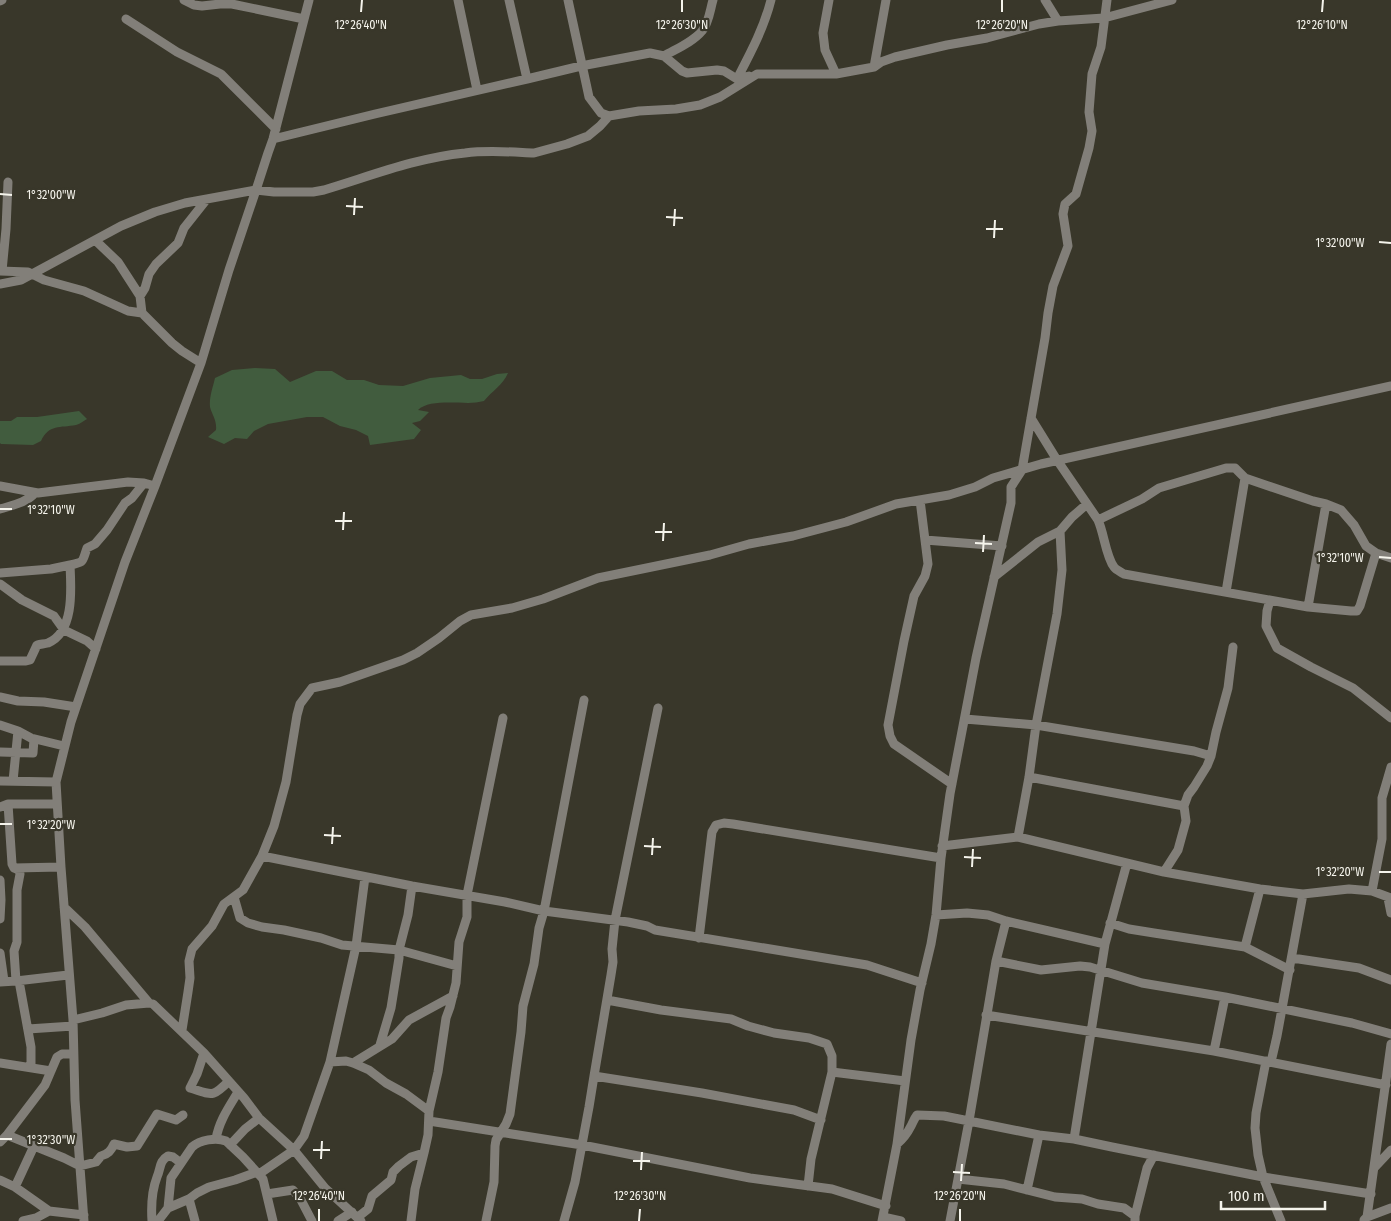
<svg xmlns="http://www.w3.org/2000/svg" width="1391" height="1221" viewBox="0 0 1391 1221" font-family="'Fira Sans Condensed',sans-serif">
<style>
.water{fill:#415c3e}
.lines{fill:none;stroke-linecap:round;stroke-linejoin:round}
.minor{stroke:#827f79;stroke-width:9}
.ticks{fill:none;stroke:#f5f4ec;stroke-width:2}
.ticks-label{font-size:12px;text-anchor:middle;fill:#f5f4ec;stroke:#39372a;stroke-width:4.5;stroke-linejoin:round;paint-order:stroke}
</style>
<rect width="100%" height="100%" fill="#39372a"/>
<!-- water -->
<path class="water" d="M255,368L275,369L290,382L316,371H332L347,380H364L379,385L403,386L430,378L461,375L470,379H482L497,374L508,373C503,385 492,391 484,401C479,402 473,403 468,403C454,403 428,400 418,410L429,412L420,421L412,423L421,430L414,439L370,445L368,436L356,430L340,426L323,417H307L268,424L254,431L247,439L235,438L224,444L208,437L216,430C217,420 212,415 210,407C209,397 213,387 215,378L232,370Z
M79,411L87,419C83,421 80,424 76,425C60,428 49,424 41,441L33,445L1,444L0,443V421H11L17,417H37Z"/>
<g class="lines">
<!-- minor -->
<path class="minor" d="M184,0L194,5L202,6L220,4H232L304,19
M458,0L477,90
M509,0L527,79L581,66L650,53L664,56L682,71L687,73L717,70L724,71L737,79L749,76
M568,0L589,97L601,113L609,116L639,111L676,109L700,105L720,97L757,74H836L874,67L881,62L895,57L947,45L987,38L1039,24L1058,21L1104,18L1172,0
M829,0L823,33L825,50L836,74
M1045,0L1058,21
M0,1L2,0
M126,19L177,52L221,74L276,129
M664,56C676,49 693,42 702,31C709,23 710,10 713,0
M874,67L886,0
M737,79C750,54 764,28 771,0
M273,139L375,114L527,79
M96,241L118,262L140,296L142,313
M0,271L28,272L44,280L84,291L128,311L142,313L172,343L182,351L201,363
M2,271L6,229L8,182
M0,284L21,280L121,226L155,212L185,203L256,190L274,192H313L324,190C371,176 415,158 465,153C488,150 511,152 534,153L567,144L588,136L600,126L609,116
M140,296L145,288L149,274L156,264L178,243L184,228L207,199
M1031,418L1057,460L1098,520C1104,533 1106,557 1114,567C1116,570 1121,572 1124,574L1308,607L1351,611H1357L1360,606L1376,553
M0,486L38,493L128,482L144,483L155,486
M920,500L928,564L925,576L914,596L904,641L888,725L890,736L894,744L952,784
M0,509C13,505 26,503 35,493
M1098,520L1142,499L1159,488L1226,468H1235L1245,478L1313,501L1326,504L1341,510L1354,525L1366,546L1376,553L1391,558
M925,540L1002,546
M70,565C85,562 82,562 87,548L95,544L107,530L125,503L132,498L144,483
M0,573L51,569L70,565C71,587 75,632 48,643C44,644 41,644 37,645L30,660L26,661H0
M994,577L1038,542L1060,531L1072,517L1087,504
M0,584L22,600L54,616L64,630L87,641L96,649
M1226,592L1245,478
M1270,600L1267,611L1266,626L1277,648L1311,667L1353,688L1391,718
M1308,607L1326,504
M0,697L18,701L44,702L76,707
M965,719L1036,725L1194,751L1211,756
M0,725L18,731L31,738L64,746
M0,752L33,753L34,739
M1029,777L1184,806
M0,781L56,782
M13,781L18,731
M8,804L12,864L14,868L19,870L20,874L17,890V942L14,951L16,981
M0,807L8,804H56
M1018,837L1029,777L1036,725L1057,614L1062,570L1060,531
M942,846L1018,837L1164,872L1260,889L1303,894L1349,889L1372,891L1391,898
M262,856L412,886L505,902L544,911L628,922L647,926L655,930L867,965L922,983
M14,868L61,867
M1164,872L1178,850L1186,821L1184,806L1188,795L1194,787L1207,766L1211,756L1216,732L1228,688L1233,647
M0,880L1,900L0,919
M1372,891L1382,839V798L1391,767
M234,897L240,918L248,923L262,927L284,930L321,938L342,945L399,950L457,966
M1388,898L1391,913
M64,907L85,927L149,1003L153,1004L204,1053L244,1098L259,1118L294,1150L325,1188L361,1221
M936,915L967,913L988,915L1006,921L1105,944
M1006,921L996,961L969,1121L1039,1135L1074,1139L1112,1147L1263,1177L1371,1194
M1110,923L1129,929L1154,933L1245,947L1290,970
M699,938L712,832L716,825L724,823L733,824L941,858
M1245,947L1260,889
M0,953L4,981
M1292,958L1359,968L1391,980
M996,961L1041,970L1080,966L1090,967L1142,983L1225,997L1352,1023L1391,1034
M19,981L31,1047V1067
M0,982L16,981L68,975
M607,1000L661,1010L731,1019L748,1026L774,1033L809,1038L827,1044L832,1056V1072L811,1159L808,1186
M986,1015L1214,1051L1386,1085
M73,1020L102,1013L126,1005L149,1003
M28,1029L73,1026
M182,1030L188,992L190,978L189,961L192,949L212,926L224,904L243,890L262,856L274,826L286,782L297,715L300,704L312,688L340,682L403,660L417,653L439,638L460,621L471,615L512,608L543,599L598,578L710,555L749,544L793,536L846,522L896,504L949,495L975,487L993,478L1041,464L1391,386
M380,1045L391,1008L399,958V950L408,915L412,886
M1214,1051L1225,997
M204,1053L197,1074L190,1088C213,1095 212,1098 229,1081
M1266,1061L1256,1113L1255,1128L1258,1155L1263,1177L1281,1221
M330,1062L346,1061L353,1063L369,1070L386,1083L406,1094L429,1111
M1271,1062L1277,1036L1303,894
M0,1063L51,1071
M353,1063L392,1039L409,1020L453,996
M832,1072L905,1081
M594,1076L702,1093L794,1110L821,1120
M429,1121L582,1145L750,1178L832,1189L886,1206
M7,1135L64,1158L80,1166L96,1162L101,1156C108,1154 111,1151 114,1144L127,1147L137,1146L157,1114L176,1120L183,1115
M216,1139C219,1121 229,1107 238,1092
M1074,1139L1105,944L1127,863
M0,1142L7,1135L45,1085L57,1057L62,1054H73
M897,1144C903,1139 907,1134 911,1126C913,1122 914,1119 917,1115L944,1116L969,1121L950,1221
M230,1145L245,1129L259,1118
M1375,1167L1391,1150
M259,1174L294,1150L304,1136L330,1062L356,946L365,877
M958,1179L1004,1184L1055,1197L1082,1199L1098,1204L1124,1208L1135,1216
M0,1180L15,1187L49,1211L84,1215
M15,1187L34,1146
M1027,1190L1039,1135
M267,1194L293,1190L301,1200L312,1221
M189,1199L195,1221
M168,1208L171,1178L192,1147C200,1140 216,1137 226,1141L243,1157L263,1179L273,1221
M358,1217L368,1209L372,1196L391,1180L393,1172L399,1166L411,1157L424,1153L428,1135L429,1111L438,1072L446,1018L450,1007L456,983L459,942L467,917V895L503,718
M883,1217L901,1221
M1367,1217L1391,1044
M1364,1220L1367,1217L1391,1208
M23,1221L36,1218L49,1211
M84,1221L75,1100L73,1020L61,867L56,782L71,722L125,562L155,486L201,363L229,270L256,190L268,153L273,139L309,0
M152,1221C151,1206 152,1190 157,1177C161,1168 159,1161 168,1156L173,1157L181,1163
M158,1221L168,1208L189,1199L197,1193L209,1187L235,1180L257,1172
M338,1221L352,1212
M411,1221L415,1189L424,1153
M486,1221L494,1182L495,1146L496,1140L506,1124L510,1114L521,1032L523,1006L534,964L539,928L544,911L584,700
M564,1221L575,1182L589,1107L594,1076L611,975L613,962L612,949L615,920L658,708
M882,1221L897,1144L911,1040L920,990L931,944L936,915L941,858L950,794L976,658L1011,503V487L1022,470L1045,338L1048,313L1053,286L1068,246L1063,214L1065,204L1076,194L1089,148L1092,131L1089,112L1092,74L1101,47L1107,0
M1135,1221V1216L1147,1168L1154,1155"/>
</g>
<!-- ticks -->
<path class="ticks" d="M361,12L362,0M682,12V0M1002,12V0M1322,12L1323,0M0,194L12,195M346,206L363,207M354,215L355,198M666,217L683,218M674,226L675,209M986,229H1003M994,238L995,220M1379,242L1391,243M0,509H12M335,521H352M343,530L344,512M655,532H672M663,541L664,523M975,543L992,544M983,552L984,535M1379,557L1391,558M0,824H12M324,835L341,836M332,844L333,827M644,846L661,847M652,855L653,838M964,857L981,858M972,867L973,849M1379,872H1391M0,1139H12M313,1150H330M321,1159L322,1141M633,1161H650M641,1170L642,1152M953,1172L970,1173M961,1181L962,1164M319,1221V1209M639,1221L640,1209M960,1221V1209"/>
<g class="ticks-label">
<text x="361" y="29">12°26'40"N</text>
<text x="682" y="29">12°26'30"N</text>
<text x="1002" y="29">12°26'20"N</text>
<text x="1322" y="29">12°26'10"N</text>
<text x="51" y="199">1°32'00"W</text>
<text x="1340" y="247">1°32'00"W</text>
<text x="51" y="514">1°32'10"W</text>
<text x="1340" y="562">1°32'10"W</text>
<text x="51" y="829">1°32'20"W</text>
<text x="1340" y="876">1°32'20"W</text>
<text x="51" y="1144">1°32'30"W</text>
<text x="319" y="1200">12°26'40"N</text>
<text x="640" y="1200">12°26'30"N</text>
<text x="960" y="1200">12°26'20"N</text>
</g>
<!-- scale -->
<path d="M1221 1201v8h104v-8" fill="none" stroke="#f5f4ec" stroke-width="2.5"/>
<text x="1228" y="1201" font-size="15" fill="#f5f4ec" stroke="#39372a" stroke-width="4" paint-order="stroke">100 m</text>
</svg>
